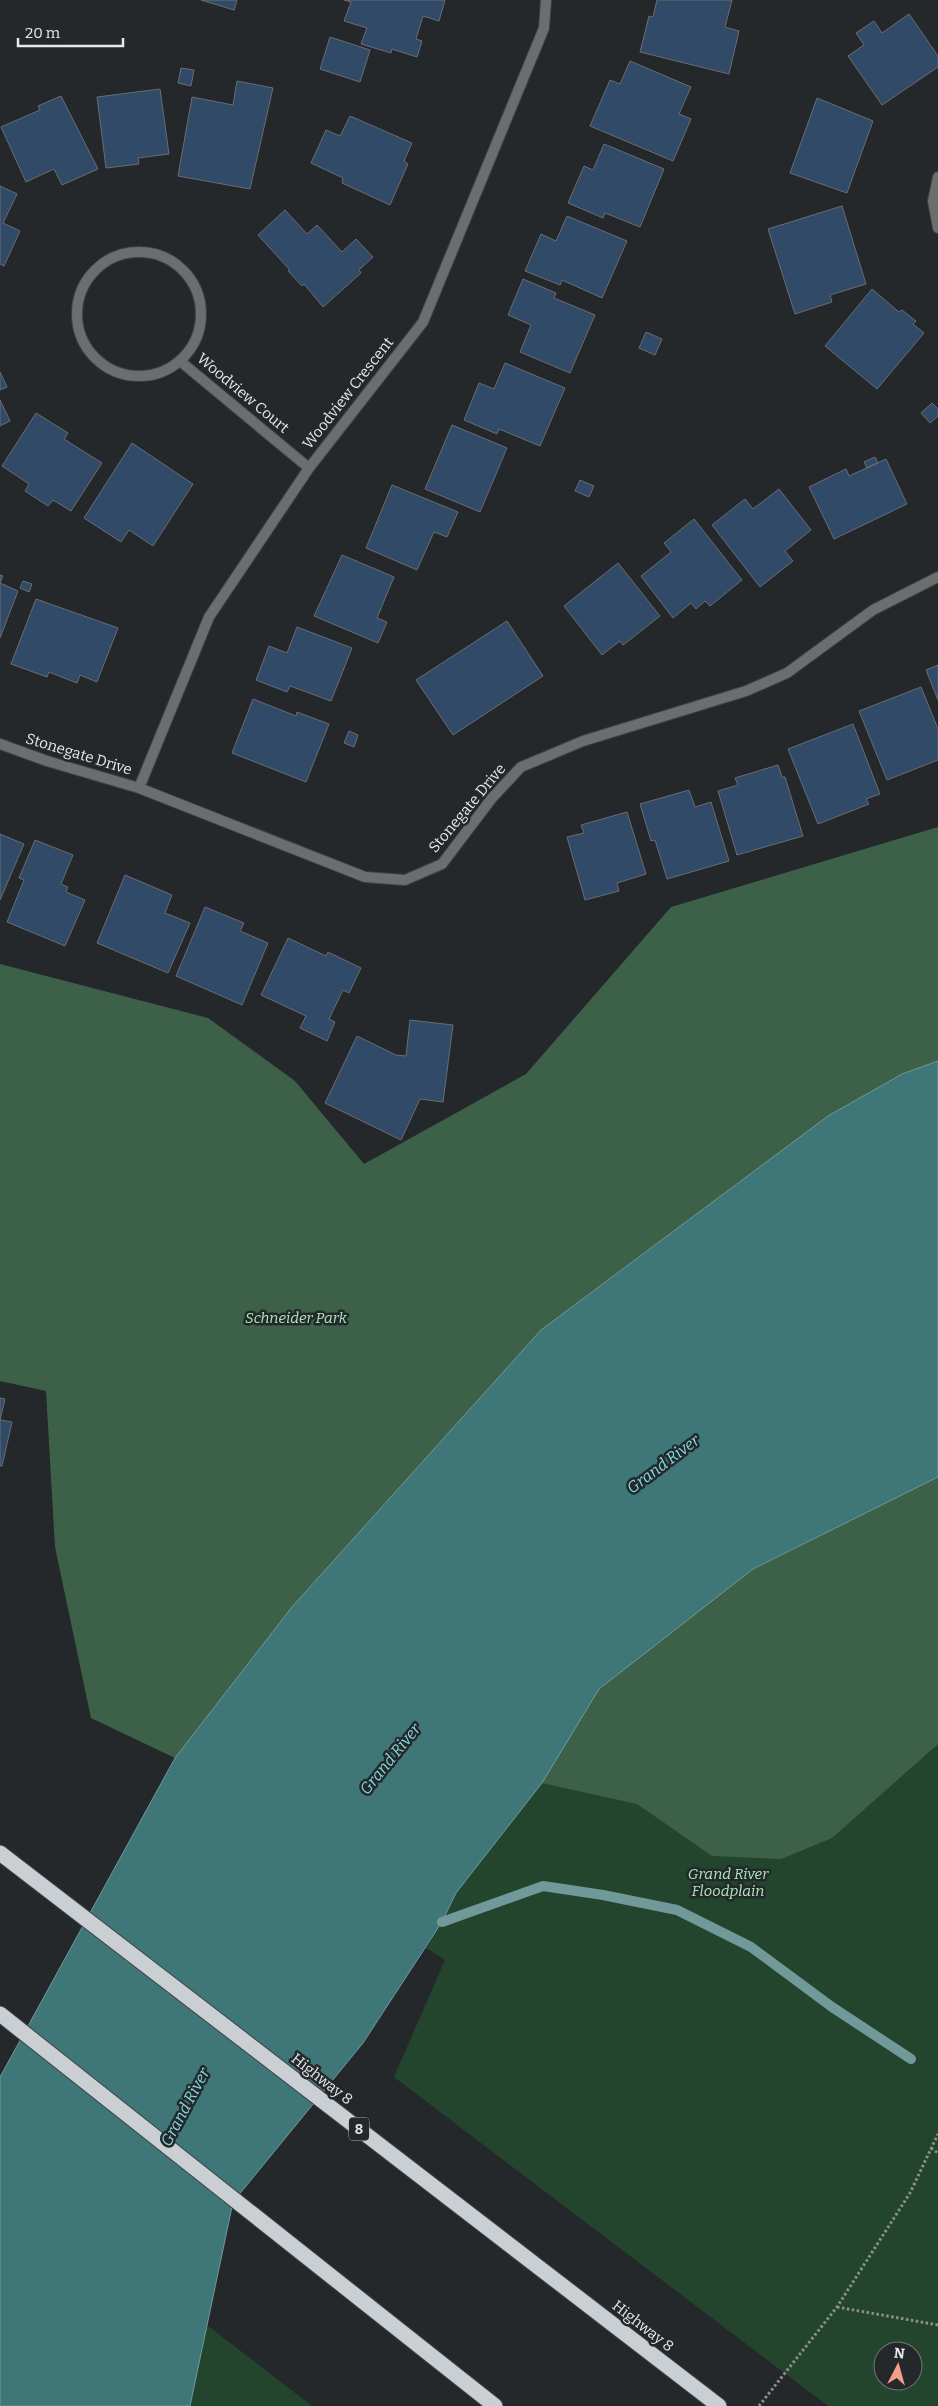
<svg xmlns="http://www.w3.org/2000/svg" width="938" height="2406" viewBox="0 0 938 2406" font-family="Bitter,serif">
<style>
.green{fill:#23452e;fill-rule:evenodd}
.forest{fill:#3d6148}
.water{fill:#3f7778;stroke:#71999a}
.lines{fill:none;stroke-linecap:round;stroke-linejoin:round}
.stream{stroke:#71999a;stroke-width:10}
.building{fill:#304a67;stroke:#6a6d71}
.street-casing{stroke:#404346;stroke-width:12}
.highway-casing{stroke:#404346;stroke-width:17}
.path{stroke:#8c8e90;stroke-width:3;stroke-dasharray:2.5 2.5;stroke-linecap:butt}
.street{stroke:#6b6d6f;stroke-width:10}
.highway{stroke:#cacfd3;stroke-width:15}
.labels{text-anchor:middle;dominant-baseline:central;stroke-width:5;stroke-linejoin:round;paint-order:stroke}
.shield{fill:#25282b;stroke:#acaeb1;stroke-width:1}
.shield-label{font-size:14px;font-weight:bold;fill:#e6e8ea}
.street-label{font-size:15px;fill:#e6e8ea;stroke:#25282b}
.park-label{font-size:15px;font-style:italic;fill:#abe9bc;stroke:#25282b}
.water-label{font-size:16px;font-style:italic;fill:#7fdcde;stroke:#25282b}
</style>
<rect width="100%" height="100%" fill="#25282b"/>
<!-- green -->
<path class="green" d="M938,1477V2406H828L394,2077L445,1960L426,1948L443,1922L456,1893L542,1783L599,1688ZM883,2351H913V2381H883Z
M207,2325L312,2406H190Z"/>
<!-- forest -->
<path class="forest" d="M938,827V1061L902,1074L828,1116L541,1330L292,1607L175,1758L91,1718L55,1547L46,1391L0,1381V964L208,1018L295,1081L364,1164L526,1074L671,907Z
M938,1477V1744L832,1838L781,1859L712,1856L637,1804L542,1783L599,1688L753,1569Z"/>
<!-- water -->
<path class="water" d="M938,1061V1477L753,1569L599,1689L542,1783L456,1893L442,1922L363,2043L233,2202L190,2406H0V2077L175,1758L292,1607L541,1330L828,1116L902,1074Z"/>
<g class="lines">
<!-- stream -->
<path class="stream" d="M442,1922L543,1886L603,1895L677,1910L751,1947L832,2007L911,2059"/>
</g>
<!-- building -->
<path class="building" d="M201,0H237L234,10Z
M344,0H445L439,21L423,16L416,39L422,41L417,57L392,49L391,53L361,44L367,28L344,21L351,2Z
M657,0H732L725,27L739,31L729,74L640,52L649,16L653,17Z
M909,14L938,56V67L882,105L848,56L864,45L856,33L874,21L882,33Z
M330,37L370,50L360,82L320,69Z
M630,61L691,87L679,114L691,119L673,161L590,126L610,80L620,84Z
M181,68L194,70L191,86L178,83Z
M237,81L273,88L250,189L178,176L192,97L233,105Z
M160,89L169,154L138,158L139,164L106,168L97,97Z
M61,96L98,169L62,185L54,169L26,182L1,127L40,110L38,106Z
M817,98L873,121L847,193L790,173Z
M350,116L412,143L404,161L408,164L390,205L342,183L343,178L311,163L326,130L340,136Z
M604,144L664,169L640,227L605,213L603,218L568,203L584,166L593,170Z
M0,186L17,194L3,223L20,231L4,266L0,264Z
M842,206L866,284L830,295L832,302L795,314L768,229Z
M285,210L307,234L317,225L342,252L356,239L373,257L359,270L361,273L323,307L304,284L302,286L288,271L290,270L258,235Z
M567,216L627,241L602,298L562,280L560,285L525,271L541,234L556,241Z
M523,279L556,293L554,298L595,315L570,373L520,352L531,325L508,315Z
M872,289L899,312L902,310L916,321L913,324L924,333L877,389L825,346Z
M646,332L662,339L655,355L639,348Z
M505,363L565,388L540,446L499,429L497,434L464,420L479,383L494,389Z
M0,372L7,387L0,390Z
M0,400L10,421L0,426Z
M932,403L938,409V416L930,423L921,413Z
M36,413L68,433L64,439L102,463L71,511L53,500L48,506L25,491L29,484L2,466Z
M452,425L507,448L480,512L425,489Z
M132,443L193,484L153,546L129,530L121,542L84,518Z
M875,457L878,463L867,468L864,462Z
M886,459L907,504L834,539L809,487L846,469L849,476Z
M580,480L594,486L589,497L575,491Z
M392,485L458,512L447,537L434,532L417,570L366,548Z
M779,489L811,530L785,551L793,561L760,587L712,525L745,499L753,509Z
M694,519L742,580L710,606L705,601L696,609L691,603L673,618L641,576L671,552L664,543Z
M342,555L394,577L377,618L387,622L378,643L314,616Z
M618,563L660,616L623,645L620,641L602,655L564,606Z
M0,575L3,576L0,583L18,591L0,638Z
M23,581L32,584L29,592L20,588Z
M36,599L118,628L97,682L80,675L77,683L49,672L47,677L11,664Z
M507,621L543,676L453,735L416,680Z
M297,627L352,648L331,701L290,686L287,692L256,680L269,646L287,653Z
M938,665V700L926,670Z
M921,687L938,729V760L887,780L859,711Z
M253,699L296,716L297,712L329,724L306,782L232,753Z
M853,724L880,794L866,799L869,804L818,824L788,749Z
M349,731L358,735L354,747L344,743Z
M778,765L782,777H785L803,836L737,855L718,791L738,785L735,778Z
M689,790L695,807L711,802L729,861L667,879L655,840L651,841L640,804Z
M627,812L646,874L617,883L619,891L585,900L567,837L584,833L581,825Z
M0,834L24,844L0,900Z
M35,840L73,855L61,884L68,887L66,892L85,900L65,946L7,922L24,880L19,878Z
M125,875L172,895L165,913L190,923L168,973L97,943Z
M205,907L244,923L240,931L268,943L242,1005L176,976Z
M288,938L326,956L328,952L361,968L349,993L343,990L329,1019L335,1022L327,1041L300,1028L306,1016L261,995Z
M410,1020L453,1025L443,1102L420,1099L401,1140L325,1103L357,1036L396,1055L406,1056Z
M0,1398L5,1399L0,1420L12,1422L2,1466H0Z"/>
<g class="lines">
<defs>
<path id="street" d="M938,177L933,201L938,228
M77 314a62 62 0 1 1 124 0a62 62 0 1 1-124 0Z
M180,361L309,468
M0,744L47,761L139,788L365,877L405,880L442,864L492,798L521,767L583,741L746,691L787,673L873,610L938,577
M139,788L209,617L309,468L423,322L544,28L546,0"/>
<path id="highway" d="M0,1853L719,2406
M0,2014L495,2406"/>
</defs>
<!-- street casing -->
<use href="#street" class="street-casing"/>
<!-- highway casing -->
<use href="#highway" class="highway-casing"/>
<!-- path -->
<path class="path" d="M931,2148L938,2153
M837,2307L938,2325
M759,2406L837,2307L910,2193L938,2134"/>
<!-- street -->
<use href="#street" class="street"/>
<!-- highway -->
<use href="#highway" class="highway"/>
</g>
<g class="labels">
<!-- shield labels -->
<rect class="shield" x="349" y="2117.5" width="20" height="23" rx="4"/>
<g class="shield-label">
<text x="359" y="2129">8</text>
</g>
<!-- street labels -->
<g class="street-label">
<text transform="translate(243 393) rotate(40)">Woodview Court</text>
<text transform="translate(348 393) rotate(-52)">Woodview Crescent</text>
<text transform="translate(79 754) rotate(17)">Stonegate Drive</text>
<text transform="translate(467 808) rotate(-50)">Stonegate Drive</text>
<text transform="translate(322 2079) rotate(38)">Highway 8</text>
<text transform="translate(643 2326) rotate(38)">Highway 8</text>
</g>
<!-- park labels -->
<g class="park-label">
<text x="296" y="1318">Schneider Park</text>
<text x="728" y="1874">Grand River<tspan x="728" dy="17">Floodplain</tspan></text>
</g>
<!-- water labels -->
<g class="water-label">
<text transform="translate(663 1464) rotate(-37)">Grand River</text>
<text transform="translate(390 1759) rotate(-51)">Grand River</text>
<text transform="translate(185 2107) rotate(-62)">Grand River</text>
</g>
</g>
<!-- north arrow -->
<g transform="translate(898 2366) rotate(6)"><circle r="24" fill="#25282b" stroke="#727577"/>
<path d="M0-4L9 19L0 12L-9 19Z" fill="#f49e88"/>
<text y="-8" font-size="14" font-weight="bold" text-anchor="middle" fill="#e6e8ea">N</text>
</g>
<!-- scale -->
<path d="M18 38v8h105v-8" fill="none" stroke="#e6e8ea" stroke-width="2.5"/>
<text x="25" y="38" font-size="15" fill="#e6e8ea" stroke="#25282b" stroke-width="4" paint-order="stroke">20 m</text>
</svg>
